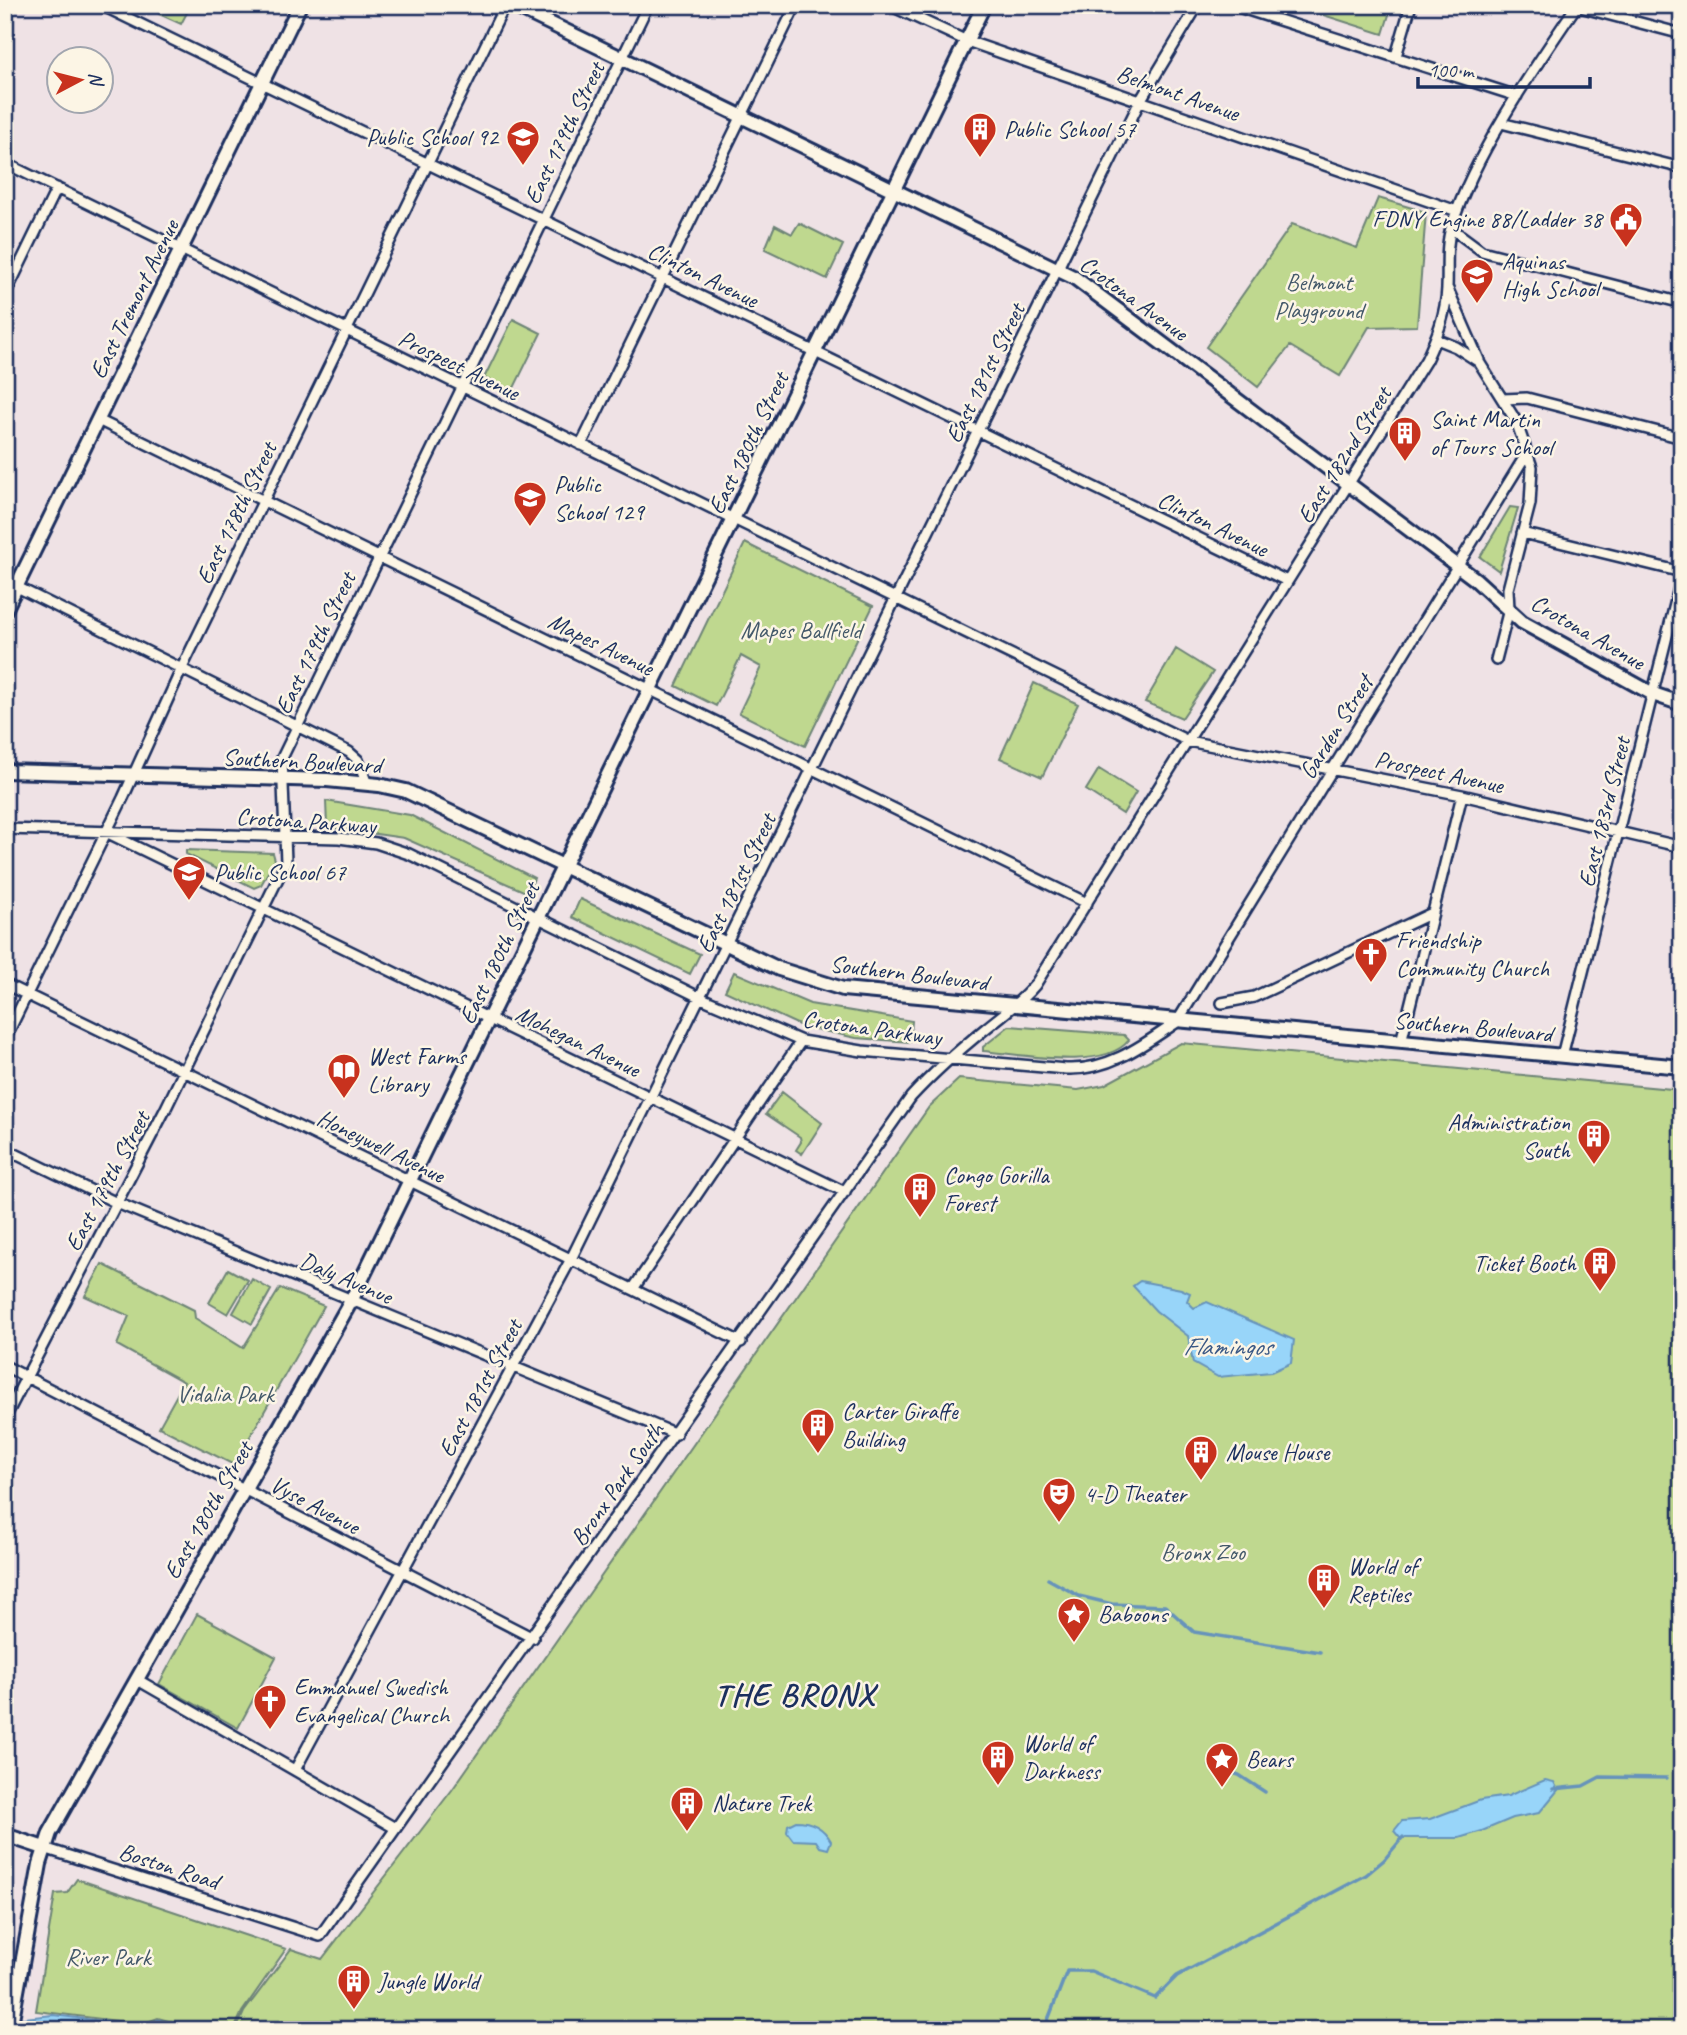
<svg xmlns="http://www.w3.org/2000/svg" width="1687" height="2035" viewBox="0 0 1687 2035" font-family="Caveat,sans-serif">
<style>
.green{fill:#bfd88f;stroke:#6d8476;stroke-width:2}
.water{fill:#98d5f9;stroke:#6693bb;stroke-width:2}
.lines{fill:none;stroke-linecap:round;stroke-linejoin:round}
.stream{stroke:#6693bb;stroke-width:3.5}
.street-casing{stroke:#1b2f5e;stroke-width:14}
.secondary-casing{stroke:#1b2f5e;stroke-width:18}
.street{stroke:#fcf5e5;stroke-width:9}
.secondary{stroke:#fcf5e5;stroke-width:12}
.labels{text-anchor:middle;dominant-baseline:central;stroke-width:5;stroke-linejoin:round;paint-order:stroke}
.street-label{font-size:24px;fill:#1b2f5e;stroke:#fcf5e5}
.poi-label{font-size:24px;fill:#1b2f5e;stroke:#fcf5e5;text-anchor:start}
.park-label{font-size:24px;fill:#44596a;stroke:#fcf5e5}
.water-label{font-size:26px;font-style:italic;fill:#3a5885;stroke:#fcf5e5}
.district-label{font-size:32px;font-weight:bold;letter-spacing:2px;fill:#1b2f5e;stroke:#fcf5e5}
</style>
<rect width="100%" height="100%" fill="#efe2e5"/>
<filter id="ink" filterUnits="userSpaceOnUse"><feTurbulence type="fractalNoise" baseFrequency=".0143" numOctaves="2"/><feDisplacementMap in="SourceGraphic" scale="14" xChannelSelector="R" yChannelSelector="G"/><feConvolveMatrix kernelMatrix="1 2 1 2 8 2 1 2 1" color-interpolation-filters="sRGB"/></filter>
<g filter="url(#ink)">
<!-- green -->
<path class="green" d="M163,5H191L181,24L159,14Z
M1292,5H1392L1383,34Z
M1378,198L1426,212L1417,326L1369,327L1340,376L1290,346L1258,387L1206,347L1292,224L1357,248Z
M799,223L843,245L827,279L765,249L775,225L792,234Z
M513,319L541,333L512,392L484,378Z
M1510,507L1518,508L1499,571L1480,557Z
M745,543L873,606L805,746L739,713L761,667L741,656L716,706L676,686Z
M1176,649L1213,672L1182,718L1145,702Z
M1034,683L1078,704L1042,777L1000,758Z
M1099,769L1136,792L1123,814L1086,790Z
M326,801L410,815L534,878L528,893L404,838L327,827Z
M186,850L273,853L275,860L261,885L254,888L186,854Z
M580,899L700,954L690,974L572,917Z
M734,972L810,1004L912,1021L910,1042L856,1038L801,1026L725,991Z
M1009,1026L1124,1035L1129,1040C1104,1072 1019,1054 983,1051V1047Z
M1181,1043L1682,1090V2030H236L244,2012L291,1949L322,1959L452,1790L929,1107L959,1079L1078,1090L1104,1085Z
M782,1092L822,1123L802,1154L796,1150L801,1142L800,1137L766,1114Z
M102,1264L194,1310L195,1318L243,1348L280,1288L324,1306L234,1465L159,1427L184,1382L117,1345L129,1316L85,1296Z
M228,1269L248,1280L228,1314L209,1303Z
M252,1279L271,1290L252,1324L233,1313Z
M197,1614L276,1657L238,1728L159,1684Z
M77,1879L286,1949L242,2012L234,2030H201L158,2018L142,2024L36,2011L55,1894L67,1893Z"/>
<!-- water -->
<path class="water" d="M1140,1281L1181,1289L1190,1293L1187,1301L1194,1308L1207,1302L1294,1340L1291,1363L1271,1372L1218,1377L1193,1363L1188,1336L1156,1311L1133,1286Z
M1545,1780L1554,1782L1558,1790L1539,1813L1513,1818L1482,1831L1459,1838H1400L1394,1831L1402,1821L1430,1819L1481,1800L1508,1796Z
M796,1821C811,1821 823,1827 831,1841L828,1849L820,1847L816,1841L793,1840L787,1832L788,1825Z
M53,2015L143,2026L158,2020L192,2026L196,2023L208,2030H5V2020Z"/>
<g class="lines">
<!-- stream -->
<path class="stream" d="M1048,1579L1079,1596L1112,1604L1165,1606L1194,1632L1320,1652
M1210,1766L1239,1775L1265,1792
M1553,1789L1583,1786L1600,1777L1667,1778
M1044,2030L1067,1971H1091L1155,1998L1177,1976L1366,1875L1384,1860L1403,1837"/>
<defs>
<path id="street" d="M101,5L1287,581
M889,5L967,41L1457,211
M1232,5L1517,96
M1576,6L1682,34
M1396,56L1411,5
M1501,123L1682,168
M5,163L1188,741L1462,795L1682,847
M1451,228L1482,251L1682,303
M1447,287L1479,360
M5,295L57,188
M1436,339L1456,347L1479,362L1516,421L1532,467L1530,504L1508,589L1509,609L1496,660
M1503,399L1527,398L1682,438
M98,420L1087,903
M581,445L796,5
M1522,533L1682,572
M5,581L349,752L358,760L367,784
M5,829L339,838L376,843L409,854L699,997L801,1041L862,1051L1066,1069C1109,1071 1143,1045 1177,1022L1527,453
M110,834L845,1192
M5,984L741,1342
M1222,1003L1254,997L1432,913
M5,1039L123,798L182,668L505,5
M1401,1042L1462,795
M1562,1056L1682,576
M5,1149L117,1203L676,1434
M633,1289L801,1041
M5,1366L533,1638
M5,1418L165,1110L286,862L282,758L648,5
M136,1679L395,1828
M295,1770L571,1259L1140,101L1198,5
M44,1848L320,1936L911,1097C934,1072 959,1050 985,1029C1003,1014 1020,1003 1035,985L1426,360C1437,337 1446,314 1447,288C1448,267 1445,246 1452,225C1475,153 1534,68 1577,5"/>
<path id="secondary" d="M512,5L1075,278L1475,579L1522,622L1653,694L1682,704
M5,610L300,5
M5,771L327,780L379,785L406,791L779,969L843,989L1682,1067
M5,1835L44,1848
M10,2030L40,1864L50,1833L351,1301L984,5"/>
</defs>
<!-- street casing -->
<use href="#street" class="street-casing"/>
<!-- secondary casing -->
<use href="#secondary" class="secondary-casing"/>
<!-- street -->
<use href="#street" class="street"/>
<!-- secondary -->
<use href="#secondary" class="secondary"/>
</g>
</g>
<!-- icons -->
<defs>
<symbol id="building-pin" viewBox="-11 -11 22 30"><path d="M0 17L-7.5 6A9.5 9.5 0 1 1 7.5 6Z" fill="#c8321e" stroke="#fcf5e5"/><path d="M-4-6H4V6H1V3H-1V6H-4ZM-2.5-4.3h1.7v1.8h-1.7ZM.8-4.3h1.7v1.8H.8ZM-2.5-1h1.7V.8h-1.7ZM.8-1h1.7V.8H.8Z" fill="#fff"/></symbol>
<symbol id="school-pin" viewBox="-11 -11 22 30"><path d="M0 17L-7.5 6A9.5 9.5 0 1 1 7.5 6Z" fill="#c8321e" stroke="#fcf5e5"/><path d="M0-5L7-2L0 1L-7-2ZM-4 1L0 2.5L4 1V4Q0 6-4 4Z" fill="#fff"/></symbol>
<symbol id="civic-pin" viewBox="-11 -11 22 30"><path d="M0 17L-7.5 6A9.5 9.5 0 1 1 7.5 6Z" fill="#c8321e" stroke="#fcf5e5"/><path d="M-.6-6.5H3V-4.5H.6V-3L4-1V1h2V6H-6V1h2V-1L-.6-3ZM-1.2 2.5V6h2.4V2.5Z" fill="#fff"/></symbol>
<symbol id="church-pin" viewBox="-11 -11 22 30"><path d="M0 17L-7.5 6A9.5 9.5 0 1 1 7.5 6Z" fill="#c8321e" stroke="#fcf5e5"/><path d="M-1.2-6h2.4v3.5h3.3v2.4h-3.3V6h-2.4V-.1h-3.3v-2.4h3.3Z" fill="#fff"/></symbol>
<symbol id="library-pin" viewBox="-11 -11 22 30"><path d="M0 17L-7.5 6A9.5 9.5 0 1 1 7.5 6Z" fill="#c8321e" stroke="#fcf5e5"/><path d="M-6-4Q-3-5.5-.7-3.5V5Q-3 3-6 4ZM6-4Q3-5.5 .7-3.5V5Q3 3 6 4Z" fill="#fff"/></symbol>
<symbol id="theatre-pin" viewBox="-11 -11 22 30"><path d="M0 17L-7.5 6A9.5 9.5 0 1 1 7.5 6Z" fill="#c8321e" stroke="#fcf5e5"/><path d="M-5-5.5Q0-4 5-5.5V0Q5 5 0 6Q-5 5-5 0ZM-3.3-2.5H-1v1.5H-3.3ZM1-2.5H3.3v1.5H1ZM-2.8 1Q0 5.5 2.8 1Z" fill="#fff"/></symbol>
<symbol id="sight-pin" viewBox="-11 -11 22 30"><path d="M0 17L-7.5 6A9.5 9.5 0 1 1 7.5 6Z" fill="#c8321e" stroke="#fcf5e5"/><path d="M0-6L1.8-2.2L6-1.7L2.9 1.2L3.7 5.4L0 3.3L-3.7 5.4L-2.9 1.2L-6-1.7L-1.8-2.2Z" fill="#fff"/></symbol>
</defs>
<g fill-rule="evenodd">
<use href="#building-pin" x="961" y="110" width="38" height="52"/>
<use href="#school-pin" x="504" y="118" width="38" height="52"/>
<use href="#civic-pin" x="1607" y="200" width="38" height="52"/>
<use href="#school-pin" x="1458" y="256" width="38" height="52"/>
<use href="#building-pin" x="1386" y="414" width="38" height="52"/>
<use href="#school-pin" x="511" y="479" width="38" height="52"/>
<use href="#school-pin" x="170" y="853" width="38" height="52"/>
<use href="#church-pin" x="1352" y="935" width="38" height="52"/>
<use href="#library-pin" x="325" y="1051" width="38" height="52"/>
<use href="#building-pin" x="1575" y="1117" width="38" height="52"/>
<use href="#building-pin" x="901" y="1170" width="38" height="52"/>
<use href="#building-pin" x="1581" y="1244" width="38" height="52"/>
<use href="#building-pin" x="799" y="1406" width="38" height="52"/>
<use href="#building-pin" x="1182" y="1433" width="38" height="52"/>
<use href="#theatre-pin" x="1040" y="1475" width="38" height="52"/>
<use href="#building-pin" x="1305" y="1561" width="38" height="52"/>
<use href="#sight-pin" x="1055" y="1595" width="38" height="52"/>
<use href="#church-pin" x="251" y="1682" width="38" height="52"/>
<use href="#building-pin" x="979" y="1738" width="38" height="52"/>
<use href="#sight-pin" x="1203" y="1740" width="38" height="52"/>
<use href="#building-pin" x="668" y="1784" width="38" height="52"/>
<use href="#building-pin" x="335" y="1962" width="38" height="52"/>
</g>
<g class="labels">
<!-- street labels -->
<g class="street-label">
<text transform="translate(1178 93) rotate(19)">Belmont Avenue</text>
<text transform="translate(564 133) rotate(-64)">East 179th Street</text>
<text transform="translate(703 275) rotate(26)">Clinton Avenue</text>
<text transform="translate(1134 298) rotate(36)">Crotona Avenue</text>
<text transform="translate(134 299) rotate(-64)">East Tremont Avenue</text>
<text transform="translate(459 365) rotate(26)">Prospect Avenue</text>
<text transform="translate(985 373) rotate(-64)">East 181st Street</text>
<text transform="translate(748 443) rotate(-64)">East 180th Street</text>
<text transform="translate(1344 455) rotate(-58)">East 182nd Street</text>
<text transform="translate(236 513) rotate(-64)">East 178th Street</text>
<text transform="translate(1213 524) rotate(26)">Clinton Avenue</text>
<text transform="translate(1588 632) rotate(30)">Crotona Avenue</text>
<text transform="translate(315 643) rotate(-64)">East 179th Street</text>
<text transform="translate(601 644) rotate(26)">Mapes Avenue</text>
<text transform="translate(1336 727) rotate(-58)">Garden Street</text>
<text transform="translate(302 761) rotate(3)">Southern Boulevard</text>
<text transform="translate(1439 772) rotate(12)">Prospect Avenue</text>
<text transform="translate(1604 812) rotate(-76)">East 183rd Street</text>
<text transform="translate(306 821) rotate(4)">Crotona Parkway</text>
<text transform="translate(736 883) rotate(-64)">East 181st Street</text>
<text transform="translate(499 953) rotate(-64)">East 180th Street</text>
<text transform="translate(909 973) rotate(7)">Southern Boulevard</text>
<text transform="translate(1473 1027) rotate(5)">Southern Boulevard</text>
<text transform="translate(872 1028) rotate(8)">Crotona Parkway</text>
<text transform="translate(578 1041) rotate(26)">Mohegan Avenue</text>
<text transform="translate(381 1146) rotate(26)">Honeywell Avenue</text>
<text transform="translate(107 1181) rotate(-62)">East 179th Street</text>
<text transform="translate(346 1278) rotate(23)">Daly Avenue</text>
<text transform="translate(480 1388) rotate(-62)">East 181st Street</text>
<text transform="translate(617 1484) rotate(-55)">Bronx Park South</text>
<text transform="translate(315 1505) rotate(28)">Vyse Avenue</text>
<text transform="translate(208 1510) rotate(-60)">East 180th Street</text>
<text transform="translate(169 1866) rotate(18)">Boston Road</text>
</g>
<!-- poi labels -->
<g class="poi-label">
<text x="1004" y="129">Public School 57</text>
<text x="498" y="137" text-anchor="end">Public School 92</text>
<text x="1602" y="219" text-anchor="end">FDNY Engine 88/Ladder 38</text>
<text x="1502" y="261">Aquinas<tspan x="1502" dy="28">High School</tspan></text>
<text x="1430" y="419">Saint Martin<tspan x="1430" dy="28">of Tours School</tspan></text>
<text x="554" y="484">Public<tspan x="554" dy="28">School 129</tspan></text>
<text x="214" y="872">Public School 67</text>
<text x="1396" y="940">Friendship<tspan x="1396" dy="28">Community Church</tspan></text>
<text x="368" y="1056">West Farms<tspan x="368" dy="28">Library</tspan></text>
<text x="1570" y="1122" text-anchor="end">Administration<tspan x="1570" dy="28">South</tspan></text>
<text x="944" y="1175">Congo Gorilla<tspan x="944" dy="28">Forest</tspan></text>
<text x="1576" y="1263" text-anchor="end">Ticket Booth</text>
<text x="842" y="1411">Carter Giraffe<tspan x="842" dy="28">Building</tspan></text>
<text x="1226" y="1452">Mouse House</text>
<text x="1084" y="1494">4-D Theater</text>
<text x="1348" y="1566">World of<tspan x="1348" dy="28">Reptiles</tspan></text>
<text x="1098" y="1614">Baboons</text>
<text x="294" y="1687">Emmanuel Swedish<tspan x="294" dy="28">Evangelical Church</tspan></text>
<text x="1023" y="1743">World of<tspan x="1023" dy="28">Darkness</tspan></text>
<text x="1246" y="1759">Bears</text>
<text x="712" y="1803">Nature Trek</text>
<text x="378" y="1981">Jungle World</text>
</g>
<!-- park labels -->
<g class="park-label">
<text x="1319" y="282">Belmont<tspan x="1319" dy="28">Playground</tspan></text>
<text x="801" y="630">Mapes Ballfield</text>
<text x="225" y="1394">Vidalia Park</text>
<text x="1203" y="1552">Bronx Zoo</text>
<text x="108" y="1957">River Park</text>
</g>
<!-- water labels -->
<g class="water-label">
<text x="1227" y="1346">Flamingos</text>
</g>
<!-- district labels -->
<g class="district-label">
<text x="795" y="1694">THE BRONX</text>
</g>
</g>
<!-- margin -->
<rect width="1687" height="2035" fill="none" stroke="#fcf5e5" stroke-width="28"/>
<rect x="14" y="14" width="1659" height="2007" fill="none" stroke="#1b2f5e" stroke-width="2.5" filter="url(#ink)"/>
<!-- north arrow -->
<g transform="translate(80 80) rotate(83)"><circle r="33" fill="#fcf5e5" stroke="#a2a6af" stroke-width="2"/>
<path d="M0-5L12 26L0 18L-12 26Z" fill="#c8321e"/>
<text y="-10" font-size="19" font-weight="bold" text-anchor="middle" fill="#1b2f5e">N</text>
</g>
<!-- scale -->
<path d="M1418 77v10h172v-10" fill="none" stroke="#1b2f5e" stroke-width="3.5"/>
<text x="1428" y="77" font-size="21" fill="#1b2f5e" stroke="#fcf5e5" stroke-width="5" paint-order="stroke">100 m</text>
</svg>
